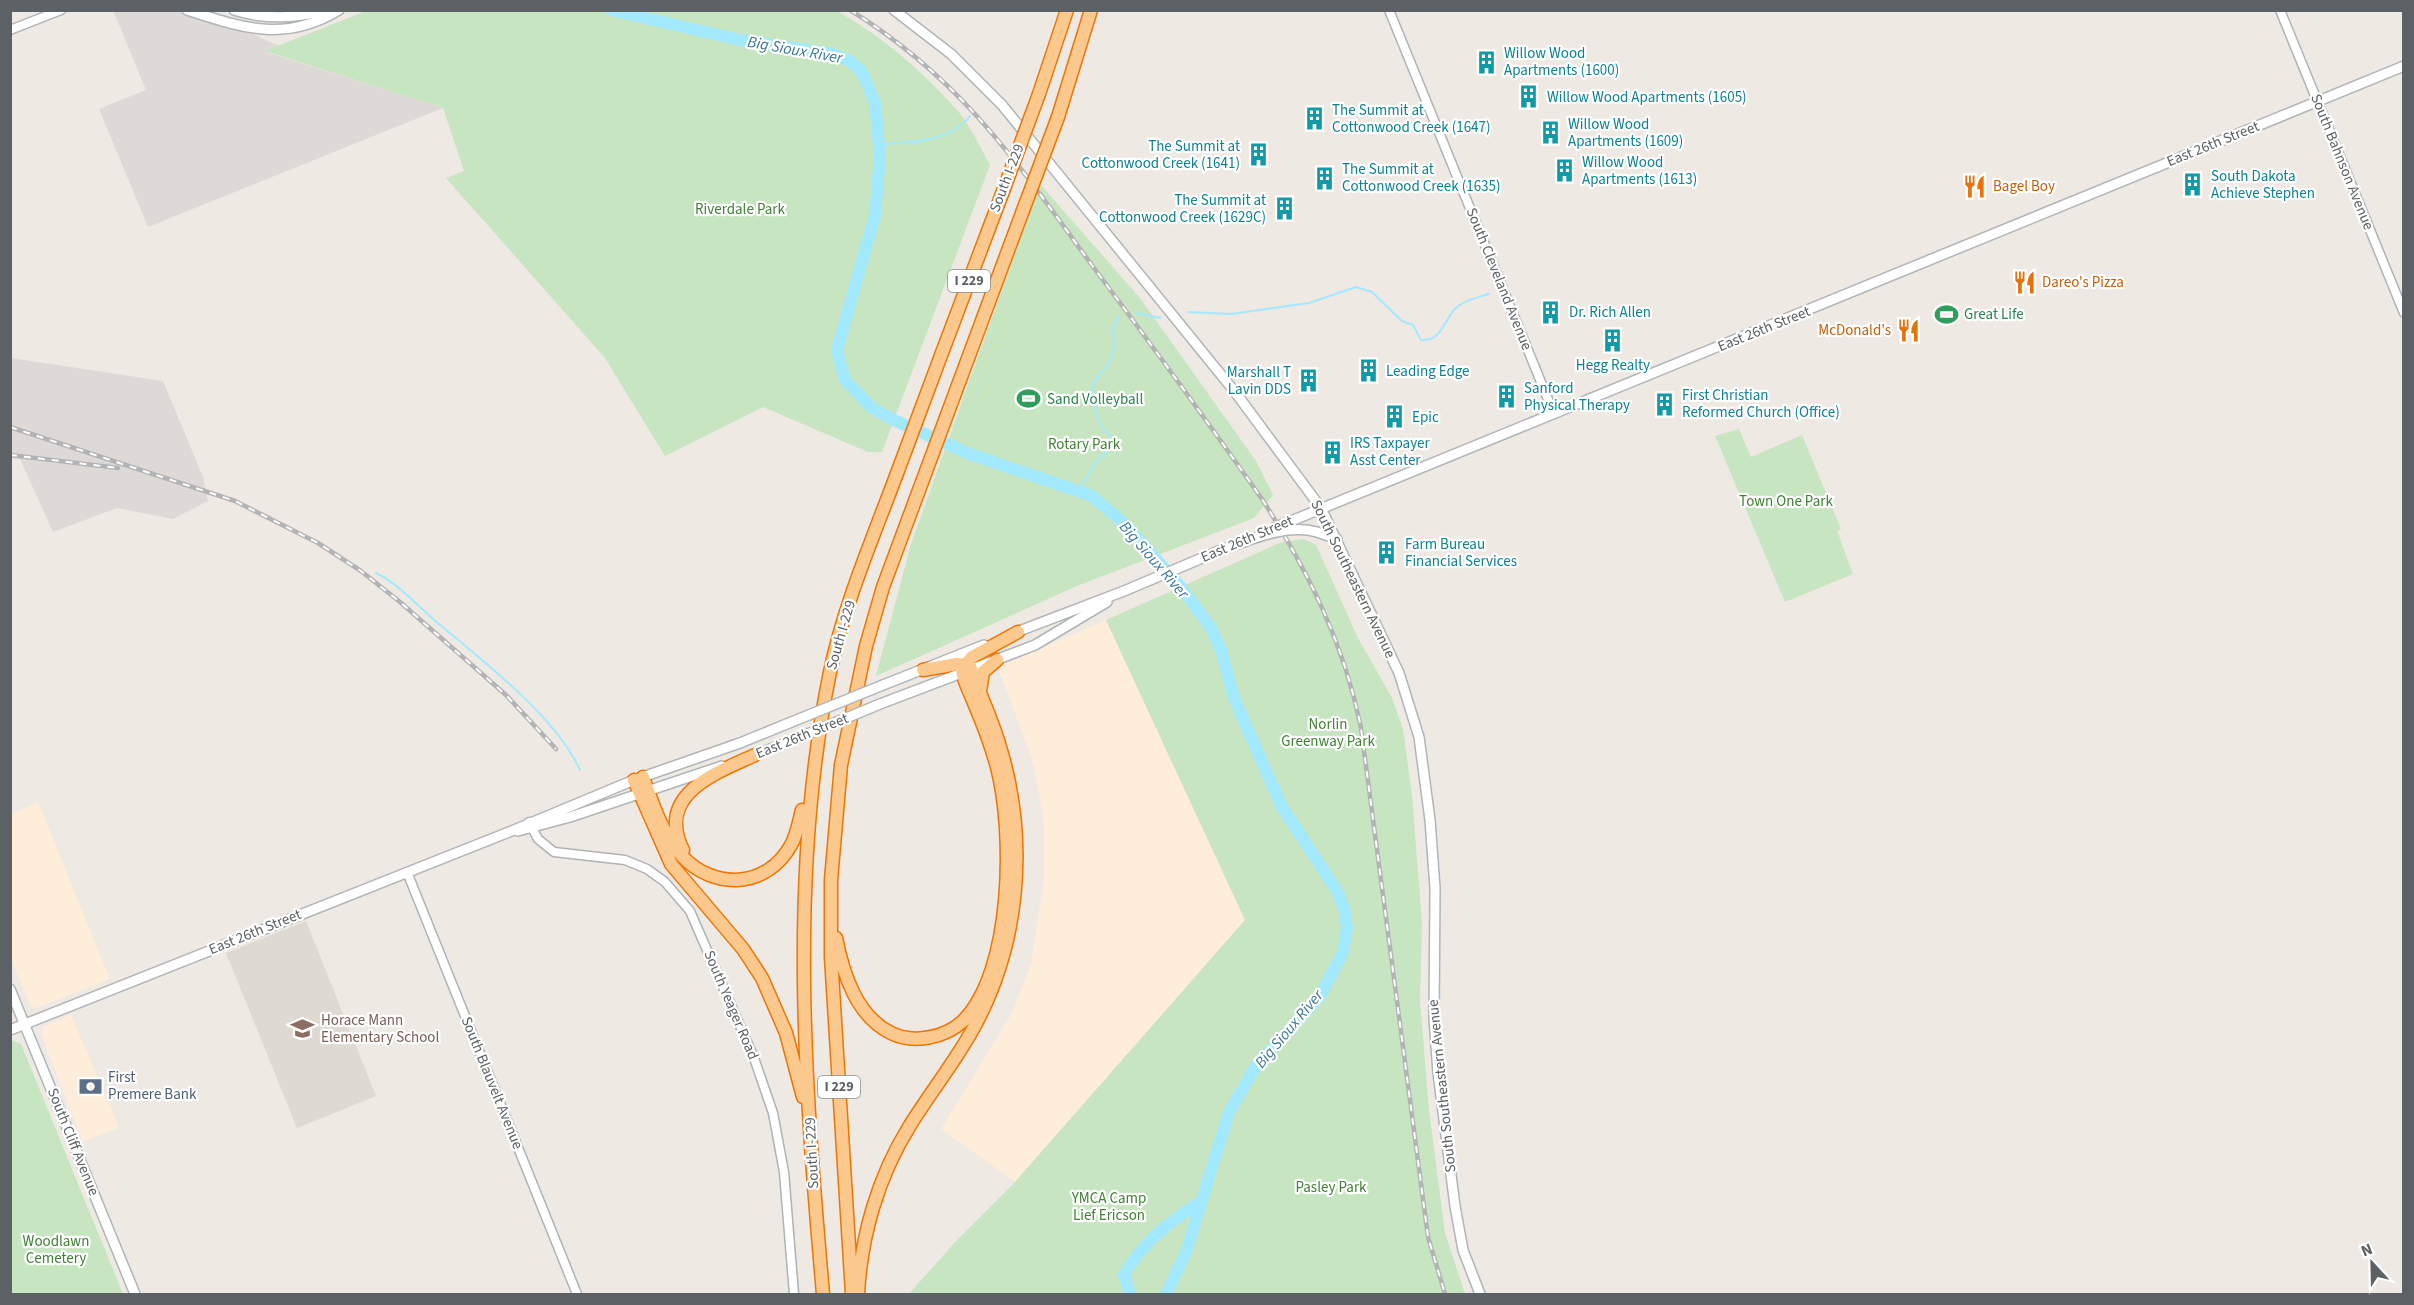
<svg xmlns="http://www.w3.org/2000/svg" width="2414" height="1305" viewBox="0 0 2414 1305" font-family="'Source Sans 3',sans-serif">
<style>
.commercial{fill:#fdedd9}
.industrial{fill:#dcd9d6}
.education{fill:#ded9d1}
.green{fill:#c7e5c0}
.lines{fill:none;stroke-linecap:round;stroke-linejoin:round}
.stream{stroke:#a3e9fe;stroke-width:2}
.river{stroke:#a3e9fe;stroke-width:12}
.tertiary-casing{stroke:#afb3b6;stroke-width:11}
.secondary-casing{stroke:#b0b5b8;stroke-width:12}
.motorway-casing{stroke:#ed7504;stroke-width:15}
.tertiary{stroke:#fff;stroke-width:8}
.secondary{stroke:#fff;stroke-width:9}
.motorway{stroke:#fbc98d;stroke-width:12}
.rail-casing{stroke:#b2b3b4;stroke-width:4.5}
.rail{stroke:#fff;stroke-width:2;stroke-dasharray:7;stroke-linecap:butt}
.secondary-bridge-casing{stroke:#b0b5b8;stroke-width:12;stroke-linecap:butt}
.motorway-bridge-casing{stroke:#ed7504;stroke-width:15;stroke-linecap:butt}
.secondary-bridge{stroke:#fff;stroke-width:9}
.motorway-bridge{stroke:#fbc98d;stroke-width:12}
.labels{text-anchor:middle;dominant-baseline:central;stroke-width:4.5;stroke-linejoin:round;paint-order:stroke}
.shield{fill:#fff;stroke:#8c9092;stroke-width:1.5}
.shield-label{font-size:14px;font-weight:bold;fill:#5b6164}
.culture-label{font-size:15px;fill:#0d838f;stroke:#fff;text-anchor:start}
.street-label{font-size:15px;fill:#5b6164;stroke:#fff}
.food-label{font-size:15px;fill:#c56008;stroke:#fff;text-anchor:start}
.park-label{font-size:15px;fill:#418135;stroke:#fff}
.leisure-label{font-size:15px;fill:#27864d;stroke:#fff;text-anchor:start}
.education-label{font-size:15px;fill:#785e54;stroke:#fff;text-anchor:start}
.service-label{font-size:15px;fill:#4e5e75;stroke:#fff;text-anchor:start}
.water-label{font-size:16px;font-style:italic;fill:#397895;stroke:#fff}
</style>
<rect width="100%" height="100%" fill="#eee9e3"/>
<!-- commercial -->
<path class="commercial" d="M1106,620L1245,920L1015,1182L941,1129L1012,1013L1031,963L1044,879V824L1034,766L998,667Z
M38,802L110,979L36,1008L31,1007L11,960L10,815Z
M71,1015L119,1128L83,1142L41,1034L43,1027Z"/>
<!-- industrial -->
<path class="industrial" d="M113,10L179,11L246,31L279,46L266,52L443,108L148,227L99,109L146,90Z
M11,358L163,381L203,477L208,501L173,519L117,508L53,532L20,459L11,458Z"/>
<!-- education -->
<path class="education" d="M306,921L376,1096L297,1128L226,953Z"/>
<!-- green -->
<path class="green" d="M835,10C880,34 923,72 957,110C970,125 980,147 990,165L882,452H868L763,407L665,456L605,358L446,178L464,171L443,108L265,51L366,11Z
M1040,184L1140,298L1256,461L1273,495L1254,518L1077,586L876,676L911,544Z
M1739,429L1751,457L1802,435L1841,529L1837,531L1853,574L1785,602L1715,436Z
M1304,539L1316,545L1358,638L1392,698L1403,729L1412,796L1422,923L1420,1001L1429,1110L1445,1233L1465,1294H909L956,1241L1015,1182L1245,920L1106,620L1282,542Z
M11,1040L21,1044L123,1294H11Z"/>
<g class="lines">
<!-- stream -->
<path class="stream" d="M879,144C909,143 950,142 970,116
M1188,312L1231,314L1309,303L1356,287L1372,292L1402,321L1413,325L1421,340C1441,342 1444,321 1454,310C1463,300 1477,298 1489,294
M1136,313L1160,318
M1079,490L1098,459L1116,446L1118,442C1115,437 1112,437 1107,433C1100,427 1094,408 1092,398C1088,371 1123,369 1112,330L1119,317
M376,573C397,583 415,603 433,619C479,658 555,715 580,770"/>
<!-- river -->
<path class="river" d="M611,10L740,40L833,54L850,61L862,72L875,103L880,156L875,215L837,350L845,380L872,408L896,421L967,453L1092,496L1126,525L1180,586L1211,628L1221,650L1234,698L1282,807L1337,891L1344,908L1347,927L1343,952L1319,998L1256,1066L1229,1112L1186,1252L1166,1294
M1130,1294L1124,1275C1142,1243 1169,1222 1200,1202"/>
<defs>
<path id="tertiary" d="M1389,10L1554,414
M2280,10L2404,313
M10,30L61,10
M529,822L538,839L554,852L625,860L647,869L665,882L690,911L754,1058L773,1113L784,1172L794,1294
M407,872L577,1294"/>
<path id="secondary" d="M187,10C243,28 285,43 339,10
M234,10C268,21 297,17 331,10
M894,10L951,54L1002,105L1235,392L1321,508L1399,673L1419,737L1430,820L1435,888L1434,1019L1438,1073L1455,1206L1463,1250L1480,1294
M1296,519L2404,66
M1317,532L1337,539
M1014,633L1124,591L1221,550
M883,685L984,645
M880,704L1035,645L1107,602
M749,757L786,743
M518,831L570,817L722,766
M10,989L135,1294
M10,1030L514,830L634,780L740,743L789,723"/>
<path id="motorway" d="M1039,94L1067,10
M1058,117L1091,10
M980,691L983,672L997,660
M643,777C653,804 662,834 682,856C713,890 767,889 791,845C797,835 799,821 802,810
M634,780L671,864L743,949L762,978L786,1033L803,1097
M683,850C655,794 716,773 755,755
M836,938C843,973 856,1016 891,1033C913,1044 945,1038 963,1021C1013,971 1014,832 997,767C991,745 983,724 974,703C970,692 963,681 962,669L972,657L1018,632
M823,1294C805,1088 788,876 830,672C844,605 872,540 896,476C932,379 968,283 1005,186
M852,1294L831,957V880L841,765L866,646L883,587L1022,213
M858,1294C861,1236 878,1177 909,1127C928,1096 951,1067 969,1036C1020,949 1029,842 1000,747C992,719 979,693 970,666L957,664L923,670"/>
</defs>
<!-- tertiary casing -->
<use href="#tertiary" class="tertiary-casing"/>
<!-- secondary casing -->
<use href="#secondary" class="secondary-casing"/>
<!-- motorway casing -->
<use href="#motorway" class="motorway-casing"/>
<!-- tertiary -->
<use href="#tertiary" class="tertiary"/>
<!-- secondary -->
<use href="#secondary" class="secondary"/>
<!-- motorway -->
<use href="#motorway" class="motorway"/>
<defs>
<path id="rail" d="M850,10C963,80 1018,164 1094,268C1151,344 1207,421 1262,499C1308,571 1344,643 1361,728L1428,1237L1445,1294
M10,427L235,501L318,543L361,571L400,602L506,695L556,749
M10,455L118,468"/>
</defs>
<!-- rail casing -->
<use href="#rail" class="rail-casing"/>
<!-- rail -->
<use href="#rail" class="rail"/>
<defs>
<path id="secondary-bridge" d="M1273,528L1296,519
M1221,550C1251,540 1285,523 1317,532
M789,723L883,685
M786,743L880,704"/>
<path id="motorway-bridge" d="M1005,186L1039,94
M1022,213L1058,117"/>
</defs>
<!-- secondary-bridge casing -->
<use href="#secondary-bridge" class="secondary-bridge-casing"/>
<!-- motorway-bridge casing -->
<use href="#motorway-bridge" class="motorway-bridge-casing"/>
<!-- secondary-bridge -->
<use href="#secondary-bridge" class="secondary-bridge"/>
<!-- motorway-bridge -->
<use href="#motorway-bridge" class="motorway-bridge"/>
</g>
<!-- icons -->
<defs>
<symbol id="building-bare" viewBox="-9 -9 18 18"><path d="M-4-6H4V6H1V3H-1V6H-4ZM-2.5-4.3h1.7v1.8h-1.7ZM.8-4.3h1.7v1.8H.8ZM-2.5-1h1.7V.8h-1.7ZM.8-1h1.7V.8H.8Z" fill="#0f9aa8" stroke="#fff" stroke-width="2.5" paint-order="stroke"/></symbol>
<symbol id="restaurant-bare" viewBox="-9 -9 18 18"><path d="M-5-6h1v4h1v-4h1v4h1v-4h1v5L-1.5 .5V6h-2V.5L-5-1ZM5-6V6H3V1.5H1.5Q1.5-4 5-6Z" fill="#e8710a" stroke="#fff" stroke-width="2.5" paint-order="stroke"/></symbol>
<symbol id="stadium-bare" viewBox="-9 -9 18 18"><path d="M0-5a6.5 5 0 1 0 0 10a6.5 5 0 1 0 0-10ZM-3.5-1.8h7v3.6h-7Z" fill="#2e9e5b" stroke="#fff" stroke-width="2.5" paint-order="stroke"/></symbol>
<symbol id="school-bare" viewBox="-9 -9 18 18"><path d="M0-5L7-2L0 1L-7-2ZM-4 1L0 2.5L4 1V4Q0 6-4 4Z" fill="#8d6e63" stroke="#fff" stroke-width="2.5" paint-order="stroke"/></symbol>
<symbol id="bank-bare" viewBox="-9 -9 18 18"><path d="M-6-4H6V4H-6ZM0-2.3a2.3 2.3 0 1 0 0 4.6a2.3 2.3 0 1 0 0-4.6Z" fill="#5c6f8a" stroke="#fff" stroke-width="2.5" paint-order="stroke"/></symbol>
</defs>
<g fill-rule="evenodd">
<use href="#building-bare" x="1470" y="46" width="33" height="33"/>
<use href="#building-bare" x="1512" y="80" width="33" height="33"/>
<use href="#building-bare" x="1298" y="102" width="33" height="33"/>
<use href="#building-bare" x="1534" y="116" width="33" height="33"/>
<use href="#building-bare" x="1242" y="138" width="33" height="33"/>
<use href="#building-bare" x="1548" y="154" width="33" height="33"/>
<use href="#building-bare" x="1308" y="162" width="33" height="33"/>
<use href="#building-bare" x="2176" y="168" width="33" height="33"/>
<use href="#restaurant-bare" x="1958" y="170" width="33" height="33"/>
<use href="#building-bare" x="1268" y="192" width="33" height="33"/>
<use href="#restaurant-bare" x="2008" y="266" width="33" height="33"/>
<use href="#building-bare" x="1534" y="296" width="33" height="33"/>
<use href="#stadium-bare" x="1930" y="298" width="33" height="33"/>
<use href="#restaurant-bare" x="1892" y="314" width="33" height="33"/>
<use href="#building-bare" x="1596" y="324" width="33" height="33"/>
<use href="#building-bare" x="1352" y="354" width="33" height="33"/>
<use href="#building-bare" x="1292" y="364" width="33" height="33"/>
<use href="#building-bare" x="1490" y="380" width="33" height="33"/>
<use href="#stadium-bare" x="1012" y="382" width="33" height="33"/>
<use href="#building-bare" x="1648" y="388" width="33" height="33"/>
<use href="#building-bare" x="1378" y="400" width="33" height="33"/>
<use href="#building-bare" x="1316" y="436" width="33" height="33"/>
<use href="#building-bare" x="1370" y="536" width="33" height="33"/>
<use href="#school-bare" x="286" y="1012" width="33" height="33"/>
<use href="#bank-bare" x="74" y="1070" width="33" height="33"/>
</g>
<g class="labels">
<!-- shield labels -->
<g class="shield">
<rect x="948" y="270" width="42" height="22" rx="4.5"/>
<rect x="818" y="1076" width="42" height="22" rx="4.5"/>
</g>
<g class="shield-label">
<text x="969" y="281">I 229</text>
<text x="839" y="1087">I 229</text>
</g>
<!-- culture labels -->
<g class="culture-label">
<text x="1504" y="53">Willow Wood<tspan x="1504" dy="17">Apartments (1600)</tspan></text>
<text x="1547" y="97">Willow Wood Apartments (1605)</text>
<text x="1332" y="110">The Summit at<tspan x="1332" dy="17">Cottonwood Creek (1647)</tspan></text>
<text x="1568" y="124">Willow Wood<tspan x="1568" dy="17">Apartments (1609)</tspan></text>
<text x="1240" y="146" text-anchor="end">The Summit at<tspan x="1240" dy="17">Cottonwood Creek (1641)</tspan></text>
<text x="1582" y="162">Willow Wood<tspan x="1582" dy="17">Apartments (1613)</tspan></text>
<text x="1342" y="169">The Summit at<tspan x="1342" dy="17">Cottonwood Creek (1635)</tspan></text>
<text x="2211" y="176">South Dakota<tspan x="2211" dy="17">Achieve Stephen</tspan></text>
<text x="1266" y="200" text-anchor="end">The Summit at<tspan x="1266" dy="17">Cottonwood Creek (1629C)</tspan></text>
<text x="1569" y="312">Dr. Rich Allen</text>
<text x="1613" y="365" text-anchor="middle">Hegg Realty</text>
<text x="1386" y="371">Leading Edge</text>
<text x="1291" y="372" text-anchor="end">Marshall T<tspan x="1291" dy="17">Lavin DDS</tspan></text>
<text x="1524" y="388">Sanford<tspan x="1524" dy="17">Physical Therapy</tspan></text>
<text x="1682" y="395">First Christian<tspan x="1682" dy="17">Reformed Church (Office)</tspan></text>
<text x="1412" y="417">Epic</text>
<text x="1350" y="443">IRS Taxpayer<tspan x="1350" dy="17">Asst Center</tspan></text>
<text x="1405" y="544">Farm Bureau<tspan x="1405" dy="17">Financial Services</tspan></text>
</g>
<!-- street labels -->
<g class="street-label">
<text transform="translate(2213 144) rotate(-22)">East 26th Street</text>
<text transform="translate(2342 162) rotate(68)">South Bahnson Avenue</text>
<text transform="translate(1007 178) rotate(-69)">South I-229</text>
<text transform="translate(1499 279) rotate(68)">South Cleveland Avenue</text>
<text transform="translate(1764 329) rotate(-22)">East 26th Street</text>
<text transform="translate(1247 539) rotate(-23)">East 26th Street</text>
<text transform="translate(1353 579) rotate(64)">South Southeastern Avenue</text>
<text transform="translate(841 635) rotate(-74)">South I-229</text>
<text transform="translate(802 736) rotate(-22)">East 26th Street</text>
<text transform="translate(255 932) rotate(-22)">East 26th Street</text>
<text transform="translate(731 1005) rotate(67)">South Yeager Road</text>
<text transform="translate(492 1083) rotate(68)">South Blauvelt Avenue</text>
<text transform="translate(1442 1086) rotate(-96)">South Southeastern Avenue</text>
<text transform="translate(73 1142) rotate(68)">South Cliff Avenue</text>
<text transform="translate(812 1153) rotate(-93)">South I-229</text>
</g>
<!-- food labels -->
<g class="food-label">
<text x="1993" y="186">Bagel Boy</text>
<text x="2042" y="282">Dareo's Pizza</text>
<text x="1891" y="330" text-anchor="end">McDonald's</text>
</g>
<!-- park labels -->
<g class="park-label">
<text x="740" y="209">Riverdale Park</text>
<text x="1084" y="444">Rotary Park</text>
<text x="1786" y="501">Town One Park</text>
<text x="1328" y="724">Norlin<tspan x="1328" dy="17">Greenway Park</tspan></text>
<text x="1331" y="1187">Pasley Park</text>
<text x="1109" y="1198">YMCA Camp<tspan x="1109" dy="17">Lief Ericson</tspan></text>
<text x="56" y="1241">Woodlawn<tspan x="56" dy="17">Cemetery</tspan></text>
</g>
<!-- leisure labels -->
<g class="leisure-label">
<text x="1964" y="314">Great Life</text>
<text x="1047" y="399">Sand Volleyball</text>
</g>
<!-- education labels -->
<g class="education-label">
<text x="321" y="1020">Horace Mann<tspan x="321" dy="17">Elementary School</tspan></text>
</g>
<!-- service labels -->
<g class="service-label">
<text x="108" y="1077">First<tspan x="108" dy="17">Premere Bank</tspan></text>
</g>
<!-- water labels -->
<g class="water-label">
<text transform="translate(795 50) rotate(10)">Big Sioux River</text>
<text transform="translate(1154 560) rotate(49)">Big Sioux River</text>
<text transform="translate(1289 1029) rotate(-50)">Big Sioux River</text>
</g>
</g>
<!-- border -->
<rect width="2414" height="1305" fill="none" stroke="#5b6164" stroke-width="24"/>
<!-- north arrow -->
<g transform="translate(2372 1263) rotate(338)" stroke="#ffffff" stroke-width="4.5" paint-order="stroke">
<path d="M0-4.5L10 22L0 15L-10 22Z" fill="#5b6164"/>
<text y="-9" font-size="16" font-weight="bold" text-anchor="middle" fill="#5b6164">N</text>
</g>
</svg>
